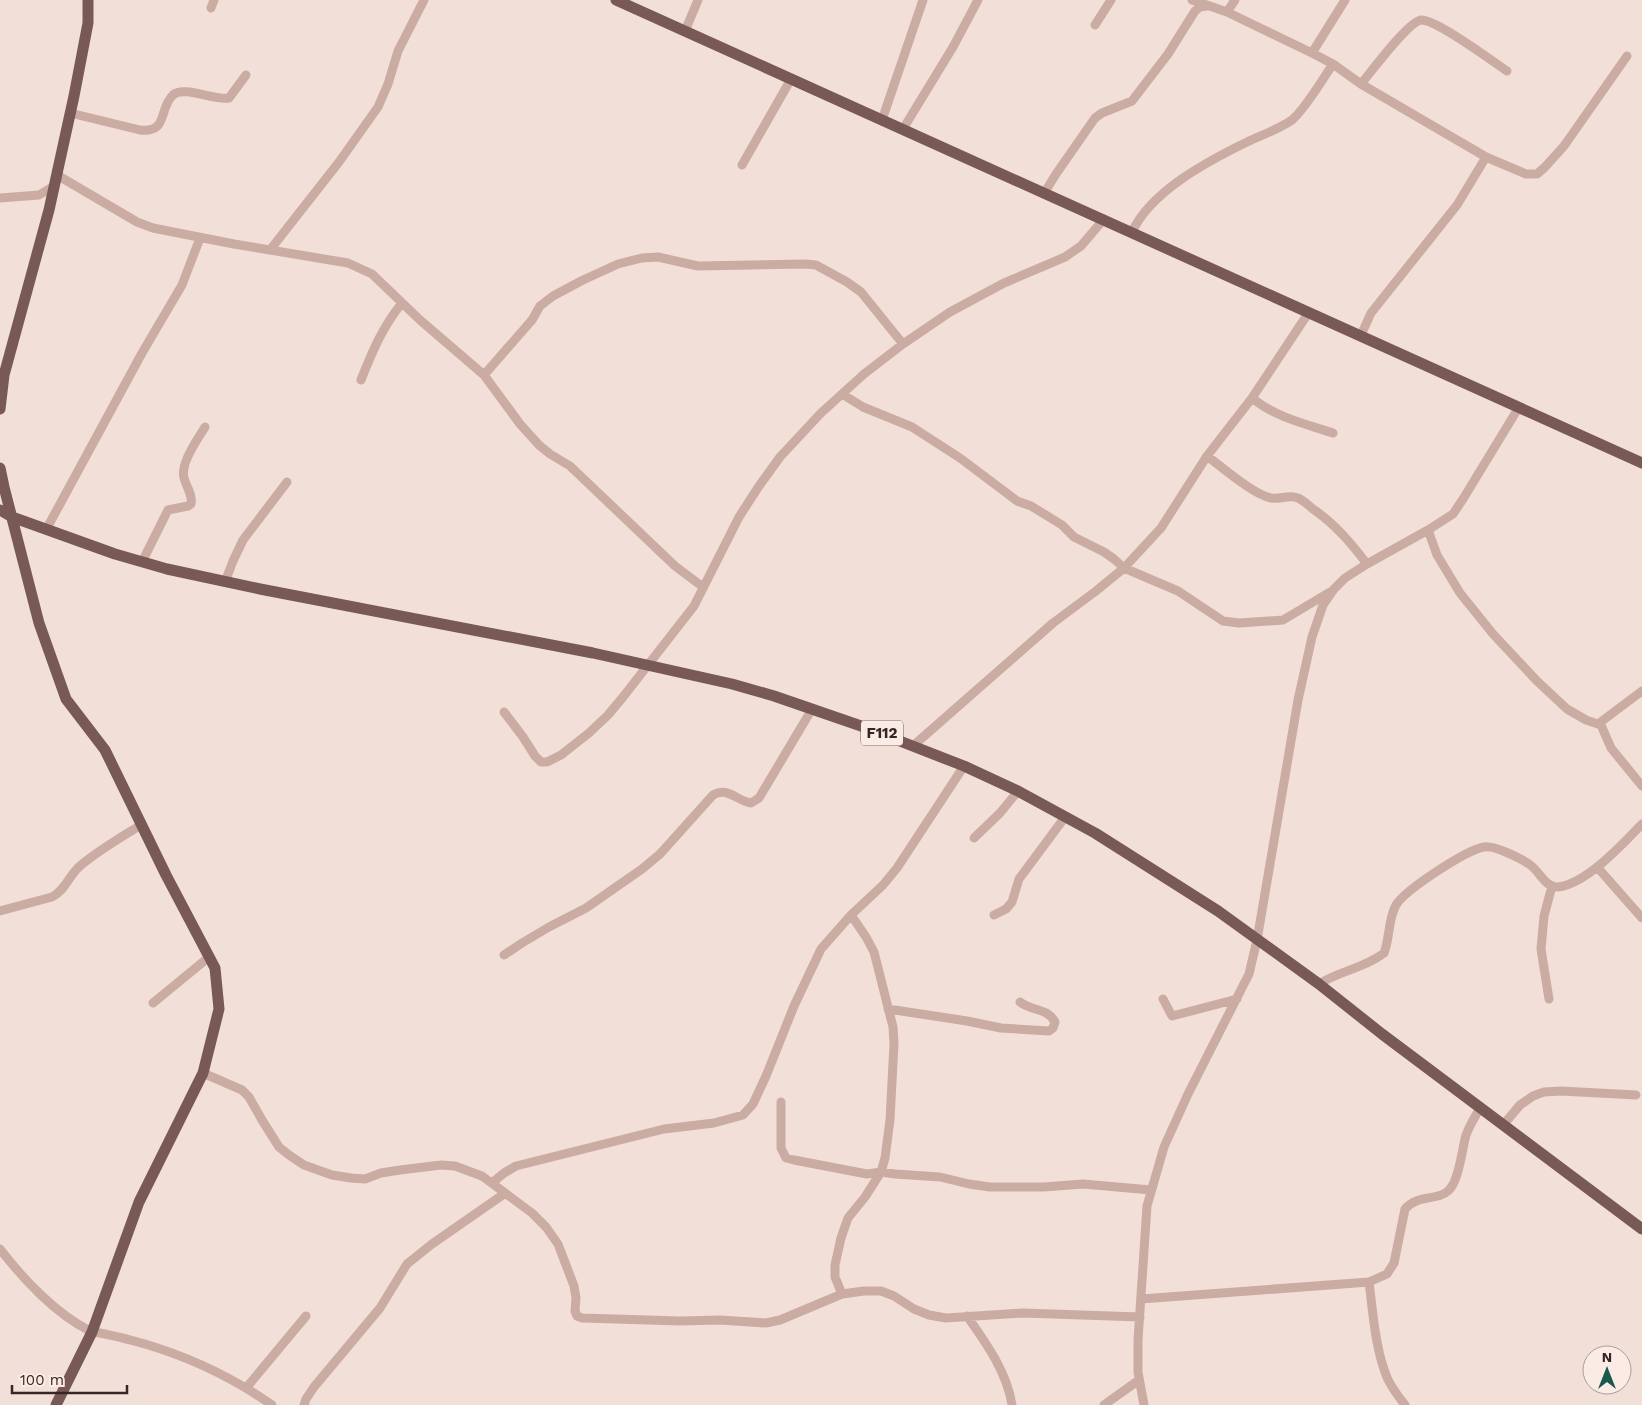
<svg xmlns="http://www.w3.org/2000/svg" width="1642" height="1405" viewBox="0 0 1642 1405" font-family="'Work Sans',sans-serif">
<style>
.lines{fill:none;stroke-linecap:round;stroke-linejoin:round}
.minor{stroke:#cbaca3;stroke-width:9}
.major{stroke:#795956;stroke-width:11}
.labels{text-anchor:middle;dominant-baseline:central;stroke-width:5;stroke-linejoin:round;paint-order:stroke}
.shield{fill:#faebe4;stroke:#71625f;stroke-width:1}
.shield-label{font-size:15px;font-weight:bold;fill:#362726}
</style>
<rect width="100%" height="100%" fill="#f2e0d8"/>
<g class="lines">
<!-- minor -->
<path class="minor" d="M1192,0L1227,12L1312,53L1333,64L1361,84L1486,157L1526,174H1537L1545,167L1564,146L1627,56
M211,8L214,0
M1227,12L1235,0
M1095,25L1111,0
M685,31L698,0
M1312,53L1345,0
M1361,84C1371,72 1408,22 1421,20C1436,19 1492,61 1507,71
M70,113L140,130C169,133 158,109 173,95C183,85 215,101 229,98L246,75
M882,120L923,0
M903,129L953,47L978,0
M742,165L791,79
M57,175L137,222L153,228L234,244L348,263L372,274L420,320L484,375L520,424L539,445L550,454L570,466L675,566L703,587
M1045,192L1056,174L1095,118L1102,113L1132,101L1168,54L1195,11L1200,7L1206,6
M0,198L39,195L54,186
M1132,232C1151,191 1208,161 1247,142C1262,135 1279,129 1292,120C1306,108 1322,80 1333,64
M270,250L339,162L378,107L388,84L398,51L424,0
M1361,335L1371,313L1457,205L1486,157
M484,375L532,320L540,306L553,296L583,280L618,264L642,258L658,257L698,266L805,264L816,265L847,282L861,292L903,344
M361,380C372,352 383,326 402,303
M842,394L863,407L912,427L960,458L1017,501L1031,506L1062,525L1074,537L1104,552L1114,559L1124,568L1178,591L1223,621L1239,623L1283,620L1330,592
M1252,398C1275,417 1305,424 1333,433
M1207,456C1222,467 1254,495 1271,498C1280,500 1289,494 1298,498C1303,500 1308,505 1313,509C1335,524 1351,543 1367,564
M47,528L142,353L182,285L200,238
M1428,530L1437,555L1460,593L1493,634L1537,681L1567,709L1586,720L1601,725
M142,562L168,510L188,506L191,504C193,495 186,486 184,478C180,463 198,439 205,427
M225,582L233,561L243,540L287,482
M504,712L523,737L535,756L541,762H547L561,755L589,733L608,715L623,697L694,606L739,517L759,486L780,457L821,413L864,374L903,344L950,312L1004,283L1065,257L1081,246L1104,219
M1601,725L1611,748L1642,786
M1601,725L1602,721L1642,691
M914,745L1053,623L1096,591L1124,568L1161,528L1207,456L1252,398L1309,312
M974,838L1000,813L1018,791
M1598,868L1642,918
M0,911L52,897C66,890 69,875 80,866C99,850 120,838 141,825
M994,915L1006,909L1012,902L1019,879L1065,817
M504,955L522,943L549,927L586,908L642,869L660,854L713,795C727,786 737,801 751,803L759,798L812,709
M1319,984C1339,971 1365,968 1384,953C1390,938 1388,919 1396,905C1405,890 1466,850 1484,847C1494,845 1520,858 1529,864C1539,870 1545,888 1558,887C1586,884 1623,844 1642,824
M1163,999L1172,1016L1237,999
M1549,999L1541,949L1544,916L1552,886
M153,1003L209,957
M888,1009L967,1021L1001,1028L1049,1031L1053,1028L1055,1022C1048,1008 1031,1011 1020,1002
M203,1073L242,1090L249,1097L262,1120L279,1147L289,1155L304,1165L332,1175L351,1178L365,1179L381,1173L400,1170L441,1165L455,1166L482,1176L532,1213L546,1227L558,1244L574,1286L576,1298L575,1311L577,1316L582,1318L680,1321L720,1320L766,1323L780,1320L842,1294L864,1291H881L894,1296L914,1309L929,1315L946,1318L1023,1313L1140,1317
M781,1102V1148L786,1158L794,1160L867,1174L881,1172L895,1174L940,1177L969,1184L990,1187H1044L1083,1184L1151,1190
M1504,1124L1520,1105L1533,1096L1544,1092L1561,1091L1636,1095
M492,1183L504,1173L516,1166L664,1129L714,1123L743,1115L753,1104L766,1076L794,1006L821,949L851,915L883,885L897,868L964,766
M0,1249C23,1279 56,1314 90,1331C96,1333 102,1333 109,1335C121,1337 133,1341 145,1344C192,1358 232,1377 272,1405
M1369,1282C1373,1313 1375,1346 1386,1375C1390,1386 1398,1396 1405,1405
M842,1294L835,1277V1265L841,1238L848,1218L865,1197L881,1172L885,1158L890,1120L894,1044L893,1027L874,952L866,937L851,915
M1141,1299L1369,1282L1387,1274L1394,1263L1405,1209C1418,1194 1437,1201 1448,1191C1459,1182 1462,1149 1466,1135C1470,1125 1475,1116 1481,1107
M967,1316C986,1343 1007,1372 1012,1405
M247,1387L306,1316
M304,1405L306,1399L314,1387L380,1308L407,1264L432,1244L504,1194
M1104,1405L1139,1380
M1144,1405L1138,1372V1340L1147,1206L1164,1147L1188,1094L1249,974L1257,940L1298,700L1312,637L1323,605L1334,589L1345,578L1367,564L1428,530L1453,514L1463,499L1519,407"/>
<!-- major -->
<path class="major" d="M616,0L1642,463
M0,409L4,375L49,210L74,96L88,23V0
M0,468L4,487L39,623L66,699L105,750L166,875L215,968L219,1009L203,1073L139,1202L92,1332L56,1405
M0,510L12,517L115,554L167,569L260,589L593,653L732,684L774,696L864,727L964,766L1018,791L1095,833L1218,911L1319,984L1382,1034L1642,1229"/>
</g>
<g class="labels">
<!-- shield labels -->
<rect class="shield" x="861" y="720.5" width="42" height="25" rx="4"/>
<g class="shield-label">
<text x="882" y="733">F112</text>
</g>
</g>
<!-- north arrow -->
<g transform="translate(1607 1370)"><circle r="24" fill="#faebe4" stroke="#ac9d98"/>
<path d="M0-4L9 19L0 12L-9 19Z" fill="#19594e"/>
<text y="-8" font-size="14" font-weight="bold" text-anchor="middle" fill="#362726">N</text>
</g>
<!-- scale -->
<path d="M12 1385v8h115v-8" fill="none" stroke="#362726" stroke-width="2.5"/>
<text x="20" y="1385" font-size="15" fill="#362726" stroke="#faebe4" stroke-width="4" paint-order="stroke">100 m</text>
</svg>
